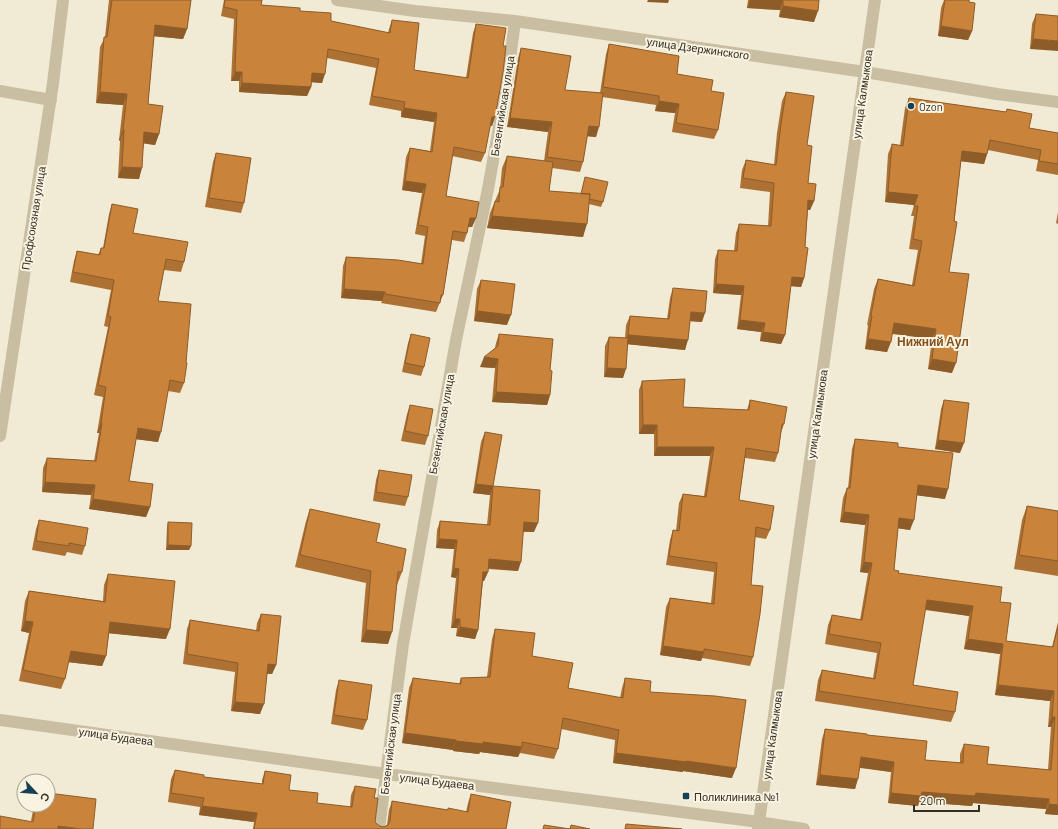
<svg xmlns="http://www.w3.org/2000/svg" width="1058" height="829" viewBox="0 0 1058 829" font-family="Barlow,sans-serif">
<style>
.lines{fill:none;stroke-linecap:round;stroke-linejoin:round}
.minor{stroke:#c9bea2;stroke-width:12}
.wall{fill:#ad7133}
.shaded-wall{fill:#8d5c29}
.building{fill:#c9833b;stroke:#8d5c29}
.poi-dot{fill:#194155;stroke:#f9f4e1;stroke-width:1.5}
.labels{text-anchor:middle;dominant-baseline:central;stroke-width:4;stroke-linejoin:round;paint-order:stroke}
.street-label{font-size:11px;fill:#332d24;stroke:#f9f4e1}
.poi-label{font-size:11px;fill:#332d24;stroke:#f9f4e1;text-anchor:start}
.neighbourhood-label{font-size:12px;font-weight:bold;fill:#83501c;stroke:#f9f4e1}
</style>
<rect width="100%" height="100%" fill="#f1ebd5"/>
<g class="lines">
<!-- minor -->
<path class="minor" d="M337,0L415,11L515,21L865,72L997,94L1058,102
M0,91L51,100
M0,436L53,83L63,0
M0,720L386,774L759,822L804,829
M379,829L403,644L456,340L488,189L507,82L515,21
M758,829L875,0"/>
</g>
<!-- wall -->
<path class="wall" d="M109,0H191L187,29L183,39L154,36L148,104L159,134L155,145L144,143L139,179L118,178L120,141L119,140L123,105L96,103L100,47L105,37Z
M224,0H262L261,5L300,11L331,21L388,33L389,29L392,20L414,70L466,78L473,33L476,24L503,46L495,117L492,126H490L485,153L481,162L452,156L446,196L476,218L472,227H468L467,233L464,242L452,240L443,295L436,312L381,303L382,301L341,298L343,266L346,257L421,264L425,236L415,234L422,193L402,190L406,157L410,148L430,151L434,122L401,117V111L369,105L376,68L327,58L322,83L311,82V87L307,96L239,92V81H231L234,19L221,16Z
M748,0H819L814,22L779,17L780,10L747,8Z
M944,0L969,2L972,31L968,40L938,36L941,8Z
M1036,14L1058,16L1030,49L1032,24Z
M609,44L677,74L711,91L718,130L714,139L672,132L675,113L655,111L656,105L602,97L596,137L587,136L583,162L580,172L552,168L549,191L581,194L585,177L603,202L601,207L589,204L583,237L487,228L490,213L500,189L502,168L507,156L544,161L548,132L507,127L518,58L521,48L565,90L600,93L606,54Z
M786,92L807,145L808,183L814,201L810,210H808L805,247L804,278L801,287L791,286L785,335L781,344L760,341L761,332L737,329L741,295L713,293L715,259L718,250L734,251L736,233L739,224L768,226L770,192L740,188L742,170L746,160L774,165L777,133L782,101Z
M909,98L1006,112L1007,109L1029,128L1058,133V175L1036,171L1038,160L988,150L987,154L984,164L961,161L949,272L952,373L928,369L932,339L892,334L887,352L865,349L868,325H867L874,289L878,279L912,285L918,250L909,249L914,216H911L914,205L885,202L888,154L892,144L900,145L905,108Z
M216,153L244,203L241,213L205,207L213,162Z
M112,204L133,233L184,262L181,272L164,270L158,301L184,383L180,393L168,391L158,442L136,439L129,481L150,507L146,517L89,509L91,495L42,492L43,468L47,458L94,461L99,433H97L103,397L94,395L108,327L104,326L111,290L70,282L74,261L77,251L98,255L101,248H103L109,214Z
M1058,212V224L1056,223Z
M481,280L507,325L474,321L477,289Z
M673,288L702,322L690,321L685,350L628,344L623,378L604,377L605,346L609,337L625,338L626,325L630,316L667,319L670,298Z
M411,334L424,367L421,376L402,372L408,343Z
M499,334L550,370V395L547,405L492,402L495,368L480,367L495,348L496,343Z
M642,381L683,407L747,410L750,400L784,424L781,433L778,453L775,462L745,458L739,500L770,530L766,539L755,537L751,585L753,657L750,666L702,658L701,661L660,655L666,607L670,598L711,603L714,572L666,565L670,540L673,530L676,531L679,503L683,494L704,496L710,456H654V434H639V390Z
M944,400L960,453L935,449L941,409Z
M410,405L428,436L425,445L401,441L407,414Z
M485,432L493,486L534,532H523L518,571L488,569V572L484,581H483L478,630L475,639L456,636L457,628H451L456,578L451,577L454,549L436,548L437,530L440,521L487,525L490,495L473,493L481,442Z
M855,439L898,447L945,499L917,495L910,530L898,528L894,570L898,573L1000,602L1006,641L1052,647L1058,622V815L1045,814L1046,809L973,803L972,806L919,802L918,806L888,803L891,772L860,768L855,789L816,785L822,739L825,729L867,735L925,760L960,763V754L964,744L987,764L1048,770L1051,727H1048L1050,701L995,695L1000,654L964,649L969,616L925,610L913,685L955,712L951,722L815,701L818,680L822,670L873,678L877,653L825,644L828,625L832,615L860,620L868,573L860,572L865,525L840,522L843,498L847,488H848L852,449Z
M379,470L408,497L405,506L373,501L376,480Z
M1027,506L1058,511V576L1014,569L1022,520Z
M310,509L376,542L402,572L397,585L388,644L361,642L366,583L295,567L306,521Z
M39,520L85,546L82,555L67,552L65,556L32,550L36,529Z
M168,522L191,546L189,550H166L167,527Z
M108,574L166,639L109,633L106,656L102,666L68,662L65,679L61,689L19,681L29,633L21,631L25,601L29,591L103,601L104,585Z
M261,614L276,665L272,674H267L260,714L231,711L235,672L183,664L187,629L190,620L256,631L257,623Z
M495,629L532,656L568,688L620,698L622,688L625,678L650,692L732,778L683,771V772L613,763L615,740L561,729L558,749L554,759L520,753L518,757L480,752L479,754L453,751V750L402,743L409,688L413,678L459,684L461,678L487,677L492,639Z
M339,680L367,720L363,730L331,724L336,690Z
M175,770L204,777L262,784V780L265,771L289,790L317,803L350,807L351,795L355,786L374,798L375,822L378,825L382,827L386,826L387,825L389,810L392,801L447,810L466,812L468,803L471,794L506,829H253L254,822L199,815L200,807L168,802L171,779Z
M34,805H48L93,829L31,821Z"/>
<!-- shaded-wall -->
<path class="shaded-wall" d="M648,0H669L668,3L647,2Z
M750,0H783L780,10L747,8Z
M783,6L818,11L814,22L779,17Z
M155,25L187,29L183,39L151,36Z
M941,26L972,31L968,40L938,36Z
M1033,39L1058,41V51L1030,49Z
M235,72H242L239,81H231Z
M312,73L325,74L322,83L309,82Z
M242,83L311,87L307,96L239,92Z
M100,92L127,94L123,105L96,103Z
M659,101L679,104L675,113L655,111Z
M404,108L437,113L434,122L401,117Z
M492,117H495L492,126H489Z
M510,118L552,122L548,132L507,127Z
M589,126L599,127L596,137L585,136Z
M123,130H124L120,141L119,140Z
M144,132L159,134L155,145L140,143Z
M962,151L987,154L984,164L958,161Z
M122,167L142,168L139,179L118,178Z
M405,181L426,184L422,193L402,190Z
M888,192L918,195L914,205L885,202Z
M808,200L814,201L810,210H805Z
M492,216L587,224L583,237L487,228Z
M470,218H476L472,227H467Z
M792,277L804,278L801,287L789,286Z
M716,284L744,286L741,295L713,293Z
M344,289L385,292L382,301L341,298Z
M477,311L511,315L507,325L474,321Z
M691,312L705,313L702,322L688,321Z
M740,320L765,323L761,332L737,329Z
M894,323L936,329L932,339L890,333Z
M763,332L785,335L781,344L760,341Z
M628,335L688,340L685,350L625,344Z
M868,339L891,342L887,352L865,349Z
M484,357L498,359L495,368L480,367Z
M932,359L956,363L952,373L928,369Z
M607,368L626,369L623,378L604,377Z
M496,392L550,395L547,405L492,402Z
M101,423H102L99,433H97Z
M643,425H657L654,434H639Z
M138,428L161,432L158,442L134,439Z
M938,440L964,443L960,453L935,449Z
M657,447H714L710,456H654Z
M45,482L95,485L91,495L42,492Z
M476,484L493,486L490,495L473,493Z
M918,485L948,489L945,499L914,495Z
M93,499L150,507L146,517L89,509Z
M844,512L869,515L865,525L840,522Z
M899,518L914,520L910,530L895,528Z
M524,522L538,523L534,532L521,531Z
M439,539L457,540L454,549L436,548Z
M168,545L191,546L189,550H166Z
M489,559L521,562L518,571L486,568Z
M864,562L872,563L868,573L860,572Z
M454,568L459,569L456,578L451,577Z
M483,572H488L484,581H480Z
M927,600L973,606L969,616L923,609Z
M455,619H460L457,628H451Z
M25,621L33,622L29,633L21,631Z
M110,622L170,629L166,639L106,633Z
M460,627L478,630L475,639L456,636Z
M366,630L392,632L388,644L361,642Z
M968,639L1003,644L1000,654L964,649Z
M663,646L704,652L701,661L660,655Z
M71,651L106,656L102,666L67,662Z
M268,664L276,665L272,674L264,673Z
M998,685L1054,691L1050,701L995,695Z
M235,702L264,704L260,714L231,711Z
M1052,717H1055L1051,727H1048Z
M405,733L456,740L453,750L402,743Z
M456,741L483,742L522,747L518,757L480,752L479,754L453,751Z
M616,753L686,761L736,768L732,778L683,771V772L613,763Z
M861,757L894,762L891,772L857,767Z
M820,775L858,779L855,789L816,785Z
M922,792L976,793L1049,799L1046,809L973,803L972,806L919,802L918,806L888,803L891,793Z
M1049,804L1058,805V815L1045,814Z
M202,806L257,813L254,822L199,815Z
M58,826L82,829H57Z"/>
<!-- building -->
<path class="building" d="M112,0H191L187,29L155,25L148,104L163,106L159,134L144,132L142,168L122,167L124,130H123L127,94L100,92L104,37H107Z
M225,0H262L261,5L300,8V11L331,13V21L390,33L392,20L419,23L414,70L468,78L476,24L506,28L503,46H506L503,72L495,117H492L485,153L454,147L446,196L479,202L476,218H470L467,233L453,231L443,295H441L440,303L385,294V292L344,289L346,257L398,260L423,264L428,227L418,225L426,184L405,181L410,148L432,152L437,113L404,108L405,102L372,96L379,59L328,49L325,74L312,73L311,87L242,83V72H235L237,10L224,7Z
M779,0H819L818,11L783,6V0Z
M945,0H969V2L975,3L972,31L941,26Z
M1036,14L1058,16V41L1033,39Z
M609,44L679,56L677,74L713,80L711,91L724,93L718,130L676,123L679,104L659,101V96L603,87Z
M521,48L571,56L565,90L603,93L599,127L589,126L583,162L547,157L552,122L510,118Z
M786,92L814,96L807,145L812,146L808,183L816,184L814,201L808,200L805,247L808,248L804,278L792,277L785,335L763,332L765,323L740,320L744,286L716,284L718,250L737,251L739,224L771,226L774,183L743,178L746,160L776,165L781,124Z
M909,98L1006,112L1007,109L1032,114L1029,128L1058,133V164L1039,161L1041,150L990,140L987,154L962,151L954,221L957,222L949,272L969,274L956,363L932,359L936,329L894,323L891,342L868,339L872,316L871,315L878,279L914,286L922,241L913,239L918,206H914L918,195L888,192L892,144L903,146Z
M216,153L251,158L244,203L209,198Z
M507,156L553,162L549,191L590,194L587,224L492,216L495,201L499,202L500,187H503Z
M585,177L608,182L603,202L589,199L590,194H581Z
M112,204L138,209L133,233L188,242L184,262L166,259L158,301L191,304L186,363H187L184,383L170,380L161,432L138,428L129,481L153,484L150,507L93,499L95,485L45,482L47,458L96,461L102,423H101L106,387L98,385L111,317L108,316L114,280L73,272L77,251L100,255L101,248H104Z
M481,280L515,284L511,315L477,311Z
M673,288L707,291L705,313L691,312L688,340L628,335L630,316L669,319Z
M411,334L430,338L424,367L405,363Z
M499,334L553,339L550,370L552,371L550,395L496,392L498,359L484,357L498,346Z
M609,337L628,338L626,369L607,368Z
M685,379L683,407L749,410L750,400L787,407L784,424H782L778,453L746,448L739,500L774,506L770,530L756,527L751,585L763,586L760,614L753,657L704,649V652L663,646L670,598L714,604L717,563L669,556L673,530L679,531L683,494L706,497L714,447H657V425H643L642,381Z
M944,400L969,403L964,443L938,440Z
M410,405L433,409L428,436L405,431Z
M485,432L502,435L493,486L476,484Z
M855,439L898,443V447L953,453L948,489L918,485L914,520L899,518L894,570L899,571L898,573L1002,587L1000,602L1011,603L1006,641L1053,647L1058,626V805L1049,804V799L976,793L975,796L922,792L921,796L891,793L894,762L861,757L858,779L820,775L825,729L867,734V735L927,741L925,760L963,763L964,744L989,747L987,764L1051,770L1055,717H1052L1054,691L998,685L1003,644L968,639L973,606L927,600L913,685L958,692L955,712L819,691L822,670L875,679L881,643L829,634L832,615L862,620L872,563L864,562L869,515L844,512L847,488H850Z
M379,470L412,475L408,497L376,492Z
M493,486L540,490L538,523L524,522L521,562L489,559L488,572H483L478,630L460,627V619H455L459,569L454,568L457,540L439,539L440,521L490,525Z
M1027,506L1058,511V561L1019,555Z
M310,509L380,524L376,542L406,549L402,572H398L392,632L366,630L371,571L300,555Z
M39,520L88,528L85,546L69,543V546L36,541Z
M168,522L192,523L191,546L168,545Z
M108,574L175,581L170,629L110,622L106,656L71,651L65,679L23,670L33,622L25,621L29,591L105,602Z
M261,614L281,616L276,665L268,664L264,704L235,702L238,663L187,654L190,620L259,631Z
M495,629L535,633L532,656L573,663L568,688L623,698L625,678L651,681L650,692L715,696L746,700L736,768L686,761V762L616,753L619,730L563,718L558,749L522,742V747L483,742V744L456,741V740L405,733L413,678L461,684V678L490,677Z
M339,680L372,685L367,720L334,715Z
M175,770L204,775V777L263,784L265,771L291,775L289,790L318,793L317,803L352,807L355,786L376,789L374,798H378L375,822L378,825L382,827L386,826L388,825L390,821L392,801L448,810V808L468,812L471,794L511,802L506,829H254L257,813L202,806L204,798L171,793Z
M48,793L96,799L93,829H82L58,826V829H0V816L33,822L36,805H48Z
M626,824L682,829H625Z
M544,825L570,829L571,825L590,829H543Z"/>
<!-- markers -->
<g class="poi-dot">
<circle cx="911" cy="106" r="4"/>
<rect x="682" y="792" width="8" height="8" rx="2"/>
</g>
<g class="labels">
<!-- street labels -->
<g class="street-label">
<text transform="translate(698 48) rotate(8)">улица Дзержинского</text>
<text transform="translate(862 94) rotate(-82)">улица Калмыкова</text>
<text transform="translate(502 106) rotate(-81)">Безенгийская улица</text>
<text transform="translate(33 218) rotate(-81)">Профсоюзная улица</text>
<text transform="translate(817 414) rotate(-82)">улица Калмыкова</text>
<text transform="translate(441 424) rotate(-80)">Безенгийская улица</text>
<text transform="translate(772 735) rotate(-82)">улица Калмыкова</text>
<text transform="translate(116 736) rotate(8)">улица Будаева</text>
<text transform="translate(390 744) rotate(-83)">Безенгийская улица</text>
<text transform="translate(437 781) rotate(7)">улица Будаева</text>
</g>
<!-- poi labels -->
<g class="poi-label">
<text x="919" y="106">Ozon</text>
<text x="694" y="796">Поликлиника №1</text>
</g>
<!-- neighbourhood labels -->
<g class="neighbourhood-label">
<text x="933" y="341">Нижний Аул</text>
</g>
</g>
<!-- north arrow -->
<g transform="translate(36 793) rotate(116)"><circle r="19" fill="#f9f4e1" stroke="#aaa495"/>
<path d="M0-3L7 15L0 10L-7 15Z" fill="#194155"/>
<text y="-6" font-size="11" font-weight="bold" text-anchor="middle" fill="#332d24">С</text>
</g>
<!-- scale -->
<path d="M914 805v6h65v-6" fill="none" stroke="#332d24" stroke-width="2"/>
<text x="920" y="805" font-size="12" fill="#332d24" stroke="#f9f4e1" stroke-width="3" paint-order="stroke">20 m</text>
</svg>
